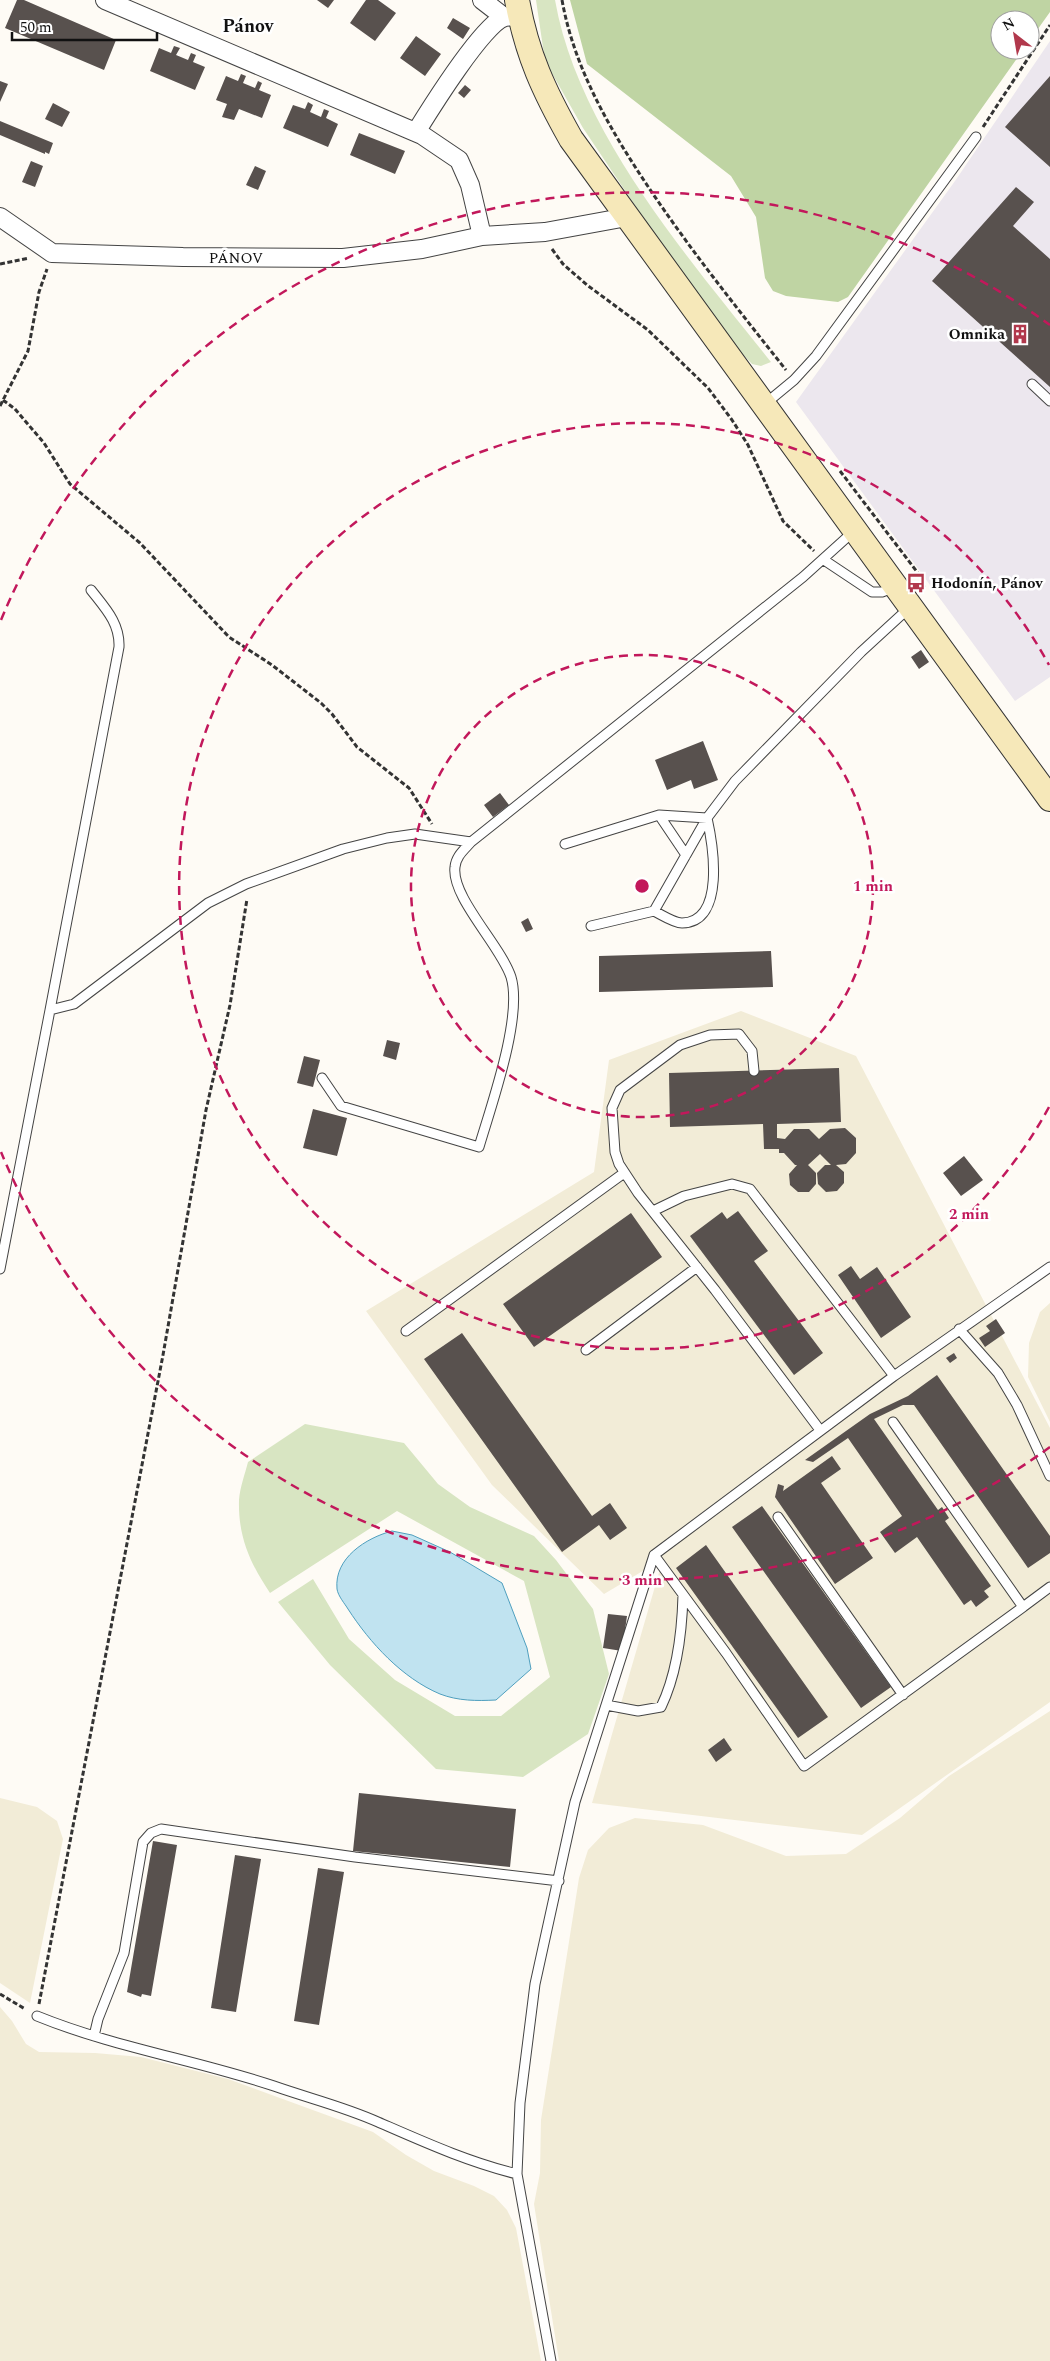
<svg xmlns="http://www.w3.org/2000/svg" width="1050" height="2361" viewBox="0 0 1050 2361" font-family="Spectral,serif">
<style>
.industrial{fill:#ece7ee}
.farmland{fill:#f2ecd7}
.green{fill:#d8e5c2}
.forest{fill:#bfd4a3}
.water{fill:#c0e3f0;stroke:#4f9fbe}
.building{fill:#58514e}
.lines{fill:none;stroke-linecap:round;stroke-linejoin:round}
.service-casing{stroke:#444;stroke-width:11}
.minor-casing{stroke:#444;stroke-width:20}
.secondary-casing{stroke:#333;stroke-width:26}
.path{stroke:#333;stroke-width:3;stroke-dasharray:5 2.5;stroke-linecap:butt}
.service{stroke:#fff;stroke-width:9}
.minor{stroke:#fff;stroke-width:18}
.secondary{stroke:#f6e8b9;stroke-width:24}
.ring{fill:none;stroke:#c2185b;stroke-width:2.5;stroke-dasharray:9 6}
.labels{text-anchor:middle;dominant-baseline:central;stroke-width:5;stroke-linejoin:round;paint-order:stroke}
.street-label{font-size:15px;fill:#111;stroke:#fff}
.poi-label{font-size:15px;font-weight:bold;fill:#111;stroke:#fff;text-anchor:end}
.quarter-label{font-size:18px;font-weight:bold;fill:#111;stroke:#fff}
.centre{fill:#c2185b;stroke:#fff;stroke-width:2.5}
.ring-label{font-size:15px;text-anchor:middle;font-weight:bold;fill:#c2185b;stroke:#fff;stroke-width:5;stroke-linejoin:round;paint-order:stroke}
</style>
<rect width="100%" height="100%" fill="#fefbf5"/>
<!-- industrial -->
<path class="industrial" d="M1050,41V677L1015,701L796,402L955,181Z"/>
<!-- farmland -->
<path class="farmland" d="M741,1011L856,1056L1050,1428V1702L862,1835L592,1803L663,1559L604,1594L492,1485L366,1311L594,1172L609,1060Z
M1050,1303V1422L1028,1377L1029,1343L1040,1312Z
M1050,1711V2361H559L534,2204L540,2173L541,2120L579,1878L588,1850L609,1828L635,1818L703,1825L786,1856L846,1854L900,1818L949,1776Z
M0,1798L37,1807L57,1821L63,1839L30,2003L0,1983Z
M0,2007L12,2021L26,2044L39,2052L95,2053L141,2057L228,2079L373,2132L406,2155L434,2171L474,2186L494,2196L507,2210L516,2228L541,2361H0Z"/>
<!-- green -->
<path class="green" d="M536,0H555C578,132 690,260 771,362L761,366L752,364L732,343L638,210L583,128L545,61Z
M305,1424L404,1443L438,1484L470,1507L534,1536L556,1560L593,1609L609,1674L588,1734L523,1777L436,1769L330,1665L278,1602L313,1579L349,1639L395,1680L455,1716H501L550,1677L524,1581L397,1511L270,1593C250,1563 238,1537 239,1500C240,1487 245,1474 248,1462Z"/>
<!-- forest -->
<path class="forest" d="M570,0H1050V12L1030,40V20H1000V50H1023L848,297L838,302L786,296L773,291L765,278L756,217L731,176L587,64Z"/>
<!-- water -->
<path class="water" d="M392,1531L412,1535L450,1552L502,1583L527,1648L531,1669L496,1700C477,1701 458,1701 440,1694C402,1678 370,1643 348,1609C345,1604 338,1596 337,1589C334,1558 366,1538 392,1531Z"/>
<!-- building -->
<path class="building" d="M17,0H24L116,40L104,70L5,28Z
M317,0H334L328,8Z
M366,0H378L396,13L375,41L350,23Z
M453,18L470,28L463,39L447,28Z
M416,36L441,54L425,76L400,58Z
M174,46L180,48L176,55L188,60L191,53L196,55L193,62L205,67L195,90L150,71L159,48L171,53Z
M241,74L246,76L243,83L255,88L258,81L262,83L259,90L271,95L262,118L239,109L234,120L222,117L227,104L216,100L226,76L238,81Z
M1050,76V167L1005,127Z
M0,81L8,84L0,102Z
M465,85L471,90L464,98L458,93Z
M308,102L313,105L310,112L321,117L324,109L329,111L326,118L338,124L328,147L283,128L293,105L305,109Z
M53,103L70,112L62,127L45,119Z
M0,121L53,143L49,154L45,152V154L0,135Z
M359,133L405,151L395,174L350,155Z
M31,161L43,166L35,187L22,182Z
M255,166L266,171L258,190L246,185Z
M1016,187L1034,202L1013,226L1050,259V387L932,281Z
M921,650L929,662L919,669L911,657Z
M703,741L718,780L694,789L691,780L667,790L655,760Z
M500,793L509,805L493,817L484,805Z
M528,918L533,929L526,932L521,922Z
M771,951L773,987L599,992V956Z
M387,1040L400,1043L396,1060L383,1056Z
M304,1056L320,1060L313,1087L297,1083Z
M839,1068L841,1122L777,1124V1138L785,1139L794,1129H809L819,1139L830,1129L845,1128L856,1138V1153L846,1164L836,1165L844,1172V1183L837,1191L826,1192L818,1184L817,1173L825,1165H831L820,1154L808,1165L816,1173V1184L809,1192H798L790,1185L789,1174L797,1165H795L784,1153H779V1149H764L763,1124L670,1127L669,1073Z
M313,1109L347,1118L337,1156L303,1148Z
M964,1156L983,1180L961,1196L943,1173Z
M738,1211L768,1251L754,1261L823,1353L794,1375L690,1236L722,1212L727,1219Z
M631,1213L662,1257L534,1347L503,1304Z
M851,1266L860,1279L877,1267L911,1317L881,1338L838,1275Z
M996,1319L1005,1333L985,1347L979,1338L990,1331L986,1326Z
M462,1333L592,1516L610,1503L627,1528L610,1540L599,1525L562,1552L424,1359Z
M954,1353L957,1358L950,1363L946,1358Z
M937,1375L1050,1536V1553L1028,1568L914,1405H903L874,1419L938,1510L942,1507L949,1518L945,1521L991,1586L984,1591L989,1597L976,1607L971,1600L964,1605L917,1537L895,1553L880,1532L902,1516L848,1438L813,1462L805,1460L870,1414L908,1396Z
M832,1456L841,1469L821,1483L873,1558L835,1584L775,1497L778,1484L784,1486L783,1491Z
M762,1506L891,1687L861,1708L732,1527Z
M706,1545L828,1717L798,1738L676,1568Z
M608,1614L627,1616L622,1651L603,1648Z
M724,1738L732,1750L716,1762L708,1750Z
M359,1793L516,1809L510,1867L353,1851Z
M153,1841L177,1845L151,1996L142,1994L141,1997L127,1992Z
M235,1855L261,1859L236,2012L211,2008Z
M318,1868L344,1872L319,2025L294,2021Z"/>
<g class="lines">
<defs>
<path id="service" d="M1032,384L1050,401
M765,404L794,380L816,356L976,137
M824,560L872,592H882L895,587
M91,590C105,608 120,623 119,647L50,1010L74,1004L208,903L246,884L343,849L387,838L415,834L471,842L803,577L854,531
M565,844L659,815L686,855
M654,911C662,915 674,923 682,923C726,922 713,845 707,818L659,815
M591,926L654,911L707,818L735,781L861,652L910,607
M754,1071L752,1051L739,1034L710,1035L680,1045L620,1090L612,1108L615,1152L619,1164L638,1193L715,1290L820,1430
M322,1078L341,1106L479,1147C491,1106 523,1017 511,977C501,946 451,897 455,867C456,856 464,850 471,842
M653,1211L684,1196L732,1184L750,1189L894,1376
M0,1269L50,1010
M959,1329L998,1373L1017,1405L1050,1476
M406,1331L624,1173
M586,1350L697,1267
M778,1517L903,1695
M654,1555L726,1653L804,1766L1023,1607L893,1422
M1023,1607L1050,1587
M606,1705L638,1711L661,1707C677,1674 682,1632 683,1595
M37,2016C113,2047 196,2060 274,2086C308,2098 345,2107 378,2122C424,2142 468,2162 517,2174
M94,2036L98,2019L124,1953L143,1842L151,1833L161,1829L355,1857L559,1881
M551,2361L517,2174L520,2103L535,1984L575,1802L654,1555L894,1376L1050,1267"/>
<path id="minor" d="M105,0L422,135L459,160L470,185L482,236
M482,0L504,17
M416,132C429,111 484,22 505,17C509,16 515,17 520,17
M0,217L52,253L183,257L343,258L422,249L482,236L545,232L627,217"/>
<path id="secondary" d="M517,0C527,55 544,91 571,139L1050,799"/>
</defs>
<!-- service casing -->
<use href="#service" class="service-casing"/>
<!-- minor casing -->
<use href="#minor" class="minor-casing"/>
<!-- secondary casing -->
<use href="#secondary" class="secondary-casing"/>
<!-- path -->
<path class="path" d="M562,0C574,67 608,126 645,182C688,247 737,308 786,370
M983,127L1050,25
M552,249L563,264L587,285L648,330L708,388L732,420L748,445L783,521L814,551
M0,264L29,258
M3,400L15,409L44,443L70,484L140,543L229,637L272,665L321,703L332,714L357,747L409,788L432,824
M0,406L28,351L39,292L47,269
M840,471L921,577L924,587
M0,1994L25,2009
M39,2004L163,1355L206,1110L230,1005L247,899"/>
<!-- service -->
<use href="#service" class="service"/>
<!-- minor -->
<use href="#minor" class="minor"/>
<!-- secondary -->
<use href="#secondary" class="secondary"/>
</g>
<!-- distance rings -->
<g class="ring">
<circle cx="642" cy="886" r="231"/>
<path d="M1049 1107A463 463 0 1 1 1049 665"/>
<path d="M1050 1447A694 694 0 0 1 1 1152M1 620A694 694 0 0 1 1050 325"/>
</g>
<!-- icons -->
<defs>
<symbol id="building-bare" viewBox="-9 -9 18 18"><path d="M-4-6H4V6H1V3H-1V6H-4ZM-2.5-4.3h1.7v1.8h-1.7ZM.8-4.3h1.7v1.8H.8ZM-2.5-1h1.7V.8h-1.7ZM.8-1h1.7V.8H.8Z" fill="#b1384c" stroke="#fff" stroke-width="2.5" paint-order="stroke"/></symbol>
<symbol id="bus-bare" viewBox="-9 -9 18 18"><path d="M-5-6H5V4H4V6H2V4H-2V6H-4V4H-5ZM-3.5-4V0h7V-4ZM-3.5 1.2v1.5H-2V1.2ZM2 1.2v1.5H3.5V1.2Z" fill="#b1384c" stroke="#fff" stroke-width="2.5" paint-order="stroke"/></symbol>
</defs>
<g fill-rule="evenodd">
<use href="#building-bare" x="1006" y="320" width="28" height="28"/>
<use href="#bus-bare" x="902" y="569" width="28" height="28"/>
</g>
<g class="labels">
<!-- street labels -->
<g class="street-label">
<text x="236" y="258">PÁNOV</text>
</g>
<!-- poi labels -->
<g class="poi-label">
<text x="1005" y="334">Omnika</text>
<text x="931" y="583" text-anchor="start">Hodonín, Pánov</text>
</g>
<!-- quarter labels -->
<g class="quarter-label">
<text x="248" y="26">Pánov</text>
</g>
</g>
<circle cx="642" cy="886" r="8" class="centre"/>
<g class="ring-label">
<text x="873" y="891">1 min</text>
<text x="969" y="1219">2 min</text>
<text x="642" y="1585">3 min</text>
</g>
<!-- north arrow -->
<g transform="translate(1015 35) rotate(329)"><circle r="24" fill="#ffffff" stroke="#a0a0a0"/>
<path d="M0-4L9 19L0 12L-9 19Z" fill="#b1384c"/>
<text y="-8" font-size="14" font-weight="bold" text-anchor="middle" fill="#111111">N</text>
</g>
<!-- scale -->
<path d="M12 32v8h145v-8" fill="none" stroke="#111111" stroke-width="2.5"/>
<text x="20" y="32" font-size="15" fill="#111111" stroke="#ffffff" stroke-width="4" paint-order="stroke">50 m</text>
</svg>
